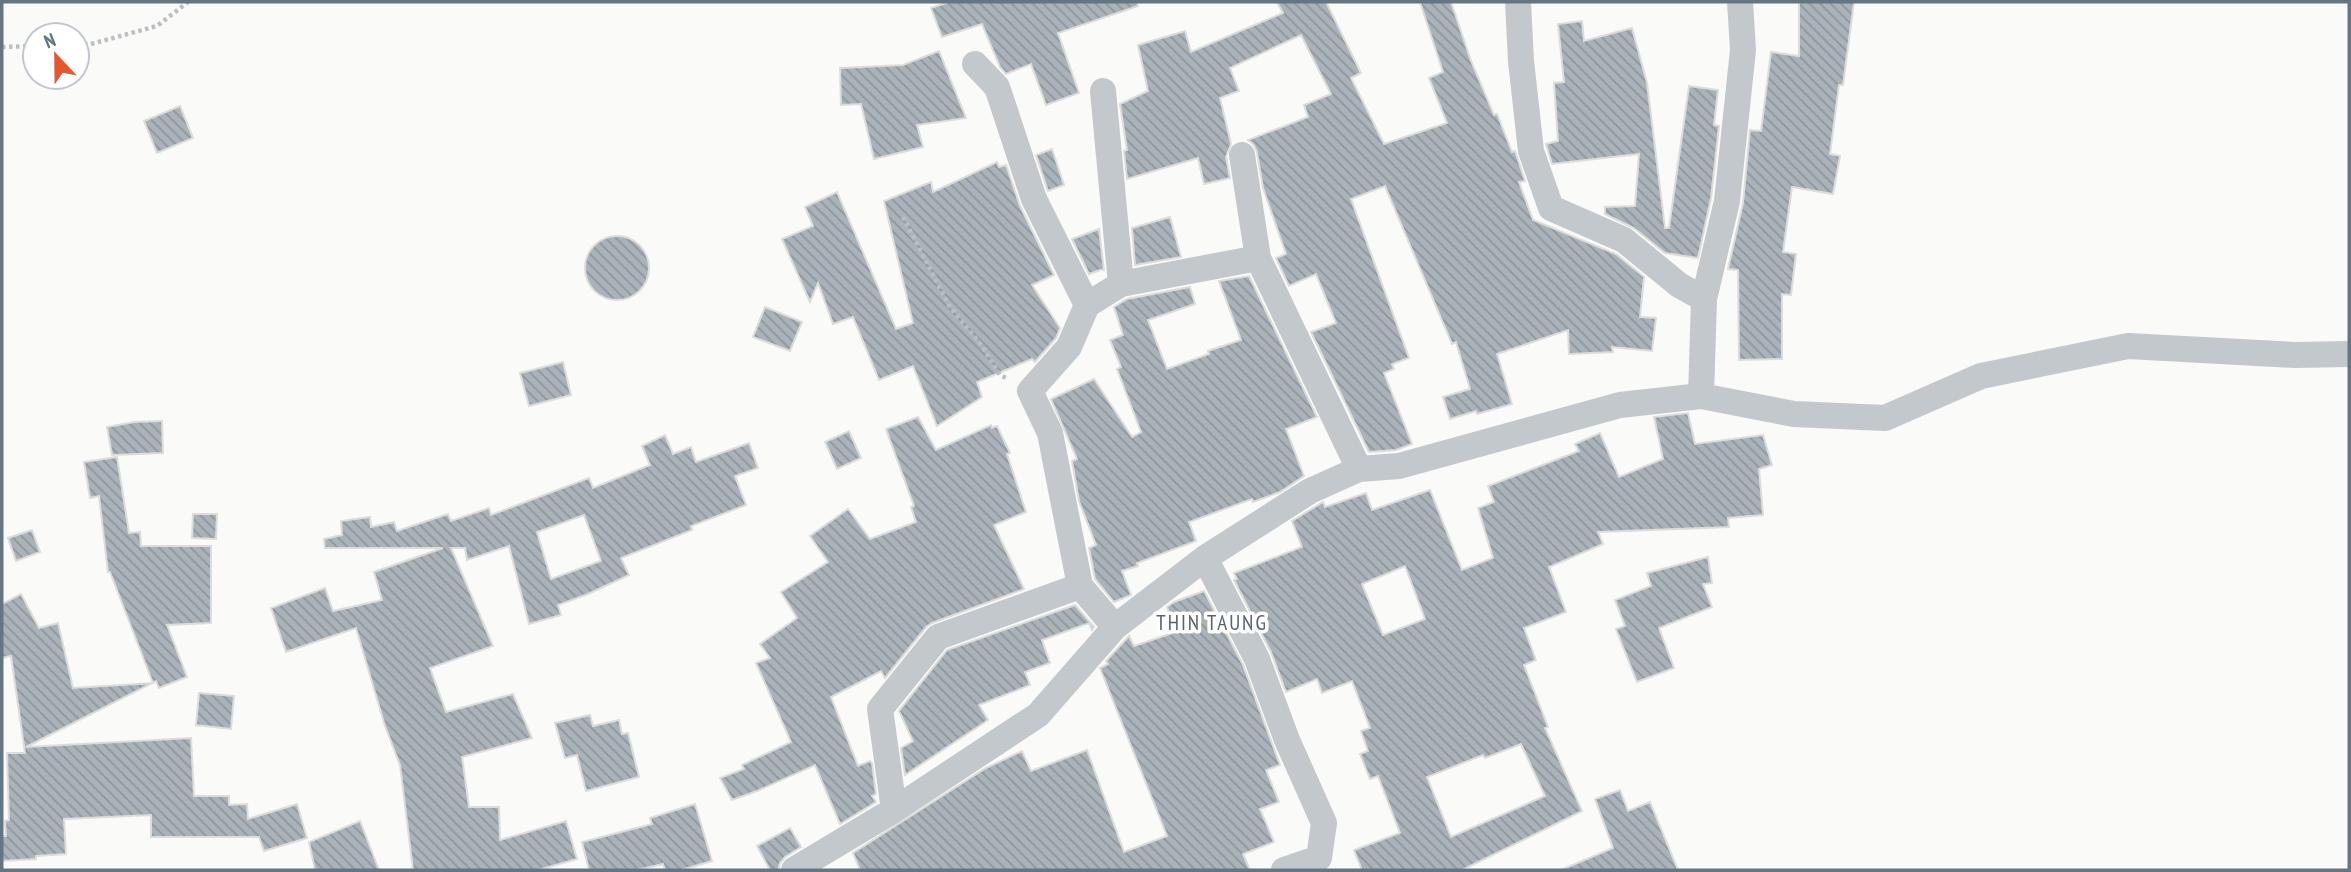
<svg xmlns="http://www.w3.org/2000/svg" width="2351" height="872" viewBox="0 0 2351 872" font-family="'PT Sans Narrow',sans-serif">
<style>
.building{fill:url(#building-back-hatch);stroke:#dcdcda;stroke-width:2;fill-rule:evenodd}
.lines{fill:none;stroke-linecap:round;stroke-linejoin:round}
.path{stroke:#bbbfc2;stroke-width:4.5;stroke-dasharray:3.5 3.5;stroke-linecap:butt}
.street{stroke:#c3c8cc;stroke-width:26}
.labels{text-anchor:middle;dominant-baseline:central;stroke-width:7;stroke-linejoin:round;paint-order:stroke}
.quarter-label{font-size:21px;letter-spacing:2px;fill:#57646e;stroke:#fff}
</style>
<defs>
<pattern id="building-back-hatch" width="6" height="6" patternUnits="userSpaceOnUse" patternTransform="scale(1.75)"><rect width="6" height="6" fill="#aab3b9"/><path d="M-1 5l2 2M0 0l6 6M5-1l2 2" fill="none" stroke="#8e969c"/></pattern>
</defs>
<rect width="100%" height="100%" fill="#fafaf8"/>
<!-- building -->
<path class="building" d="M949,2H1137L1138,6L1058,33L1079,93L1046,105L1031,64L1006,74L1000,67L982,24L942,37L931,8Z
M1277,2H1326L1361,73L1351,78L1384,144L1447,123L1429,78L1443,72L1420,2H1451L1471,61L1494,115L1497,114L1512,152L1515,151L1525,181L1519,182L1533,220L1616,254L1644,277L1640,317L1656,318L1652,351L1612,347L1613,352L1569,354L1568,330L1497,354L1512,404L1477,414L1476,411L1450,419L1443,397L1470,389L1456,342L1452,344L1385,186L1351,199L1409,358L1392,364L1394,369L1384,373L1412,444L1396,450L1369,452L1311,332L1336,323L1316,274L1289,286L1276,258L1286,254L1263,188L1257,152L1254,145L1248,140L1308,117L1304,105L1331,94L1301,35L1230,68L1239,91L1220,98L1231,144L1226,157L1230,178L1204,184L1198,158L1127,179L1124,151L1127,150L1120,104L1148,91L1138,45L1185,31L1191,52L1283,13Z
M1799,2H1854L1843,85H1839L1830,154L1840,156L1833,194L1792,187L1783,252L1796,254L1791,295L1782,294V359L1739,360L1738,270L1728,269L1743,203L1750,130L1761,131L1771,52L1799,56Z
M1582,21L1584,41L1632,28L1647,83L1665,228H1669L1689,86L1718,90L1714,125L1719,126L1711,198L1698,258L1665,253L1634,228L1605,214V207L1635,206L1639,154L1552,164L1546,144L1558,141L1554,83L1564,82L1558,24Z
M939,51L966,118L917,125L923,147L874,159L861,104L841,105L840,68L903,65Z
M180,106L193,138L157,153L144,121Z
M1052,149L1064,185L1048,191L1036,155Z
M997,162L999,167L1006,165L1020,206L1054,275L1032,285L1060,328L1056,338L1035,362L1032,359L977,382L982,397L937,426L913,366L879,380L853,317L833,324L818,283L810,302L782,239L813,226L805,207L837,192L896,329L913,323L884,201L931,182L933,192Z
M1170,217L1181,257L1135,265L1132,228Z
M1099,229L1104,271L1103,269L1089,274L1072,239Z
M585 268a32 32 0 1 1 64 0a32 32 0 1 1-64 0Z
M1249,276L1317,417L1286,429L1304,476L1280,492L1253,502L1252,499L1189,522L1196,541L1137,563L1138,566L1122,571L1131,595L1114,602L1095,579L1089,548L1096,545L1079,501L1072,461L1077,459L1051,399L1094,379L1132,437L1141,432L1117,369L1121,367L1110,340L1123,335L1114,307L1127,299L1190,287L1195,304L1148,320L1167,369L1209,354L1208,351L1241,340L1219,281Z
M765,307L802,322L790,351L753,337Z
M563,362L571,395L529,406L520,373Z
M1688,413L1695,444L1763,435L1772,465L1759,469L1763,515L1728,518L1729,527L1598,532L1603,544L1549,567L1566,612L1524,628L1536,660L1524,665L1548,727L1545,728L1582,811L1462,870H1362L1354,850L1400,833L1378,776L1370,779L1360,754L1368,751L1361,731L1370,728L1352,681L1322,693L1317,679L1286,692L1271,652L1234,580L1237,579L1234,573L1302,547L1292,521L1323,502L1325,507L1366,493L1372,510L1430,490L1462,570L1493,558L1478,508L1494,502L1488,486L1579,451L1575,444L1600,433L1619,477L1663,459L1654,417ZM1405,566L1425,619L1383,635L1362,584ZM1521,744L1545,796L1451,837L1427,777L1483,755L1485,758Z
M918,417L936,450L991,425L992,428L997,426L1010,453L1007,454L1026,512L994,525L1024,589L932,623L926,627L885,678L881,671L831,697L858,766L870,761L872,763L876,794L872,796L876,802L840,824L815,765L757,791L732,800L720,778L744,769L742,765L791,742L756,663L770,658L760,644L797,618L781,592L828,562L810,536L848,509L870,539L916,522L911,507L914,506L886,429Z
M162,421L163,453L112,455L107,427L134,422Z
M849,431L861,458L837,469L825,442Z
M665,435L673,454L691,447L696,462L749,443L758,468L735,476L746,505L691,526L692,530L621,558L629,575L588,594L558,605L561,615L529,624L509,546L467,560L465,548H451L493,646L430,668L446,712L513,694L532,738L462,757L469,807H499L500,840L566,821L577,859L538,870H413L400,765L385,726L356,628L286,652L271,608L325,588L333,611L382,600L374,572L443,548H325L324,539L342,535L341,521L370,517L371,527L394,522L397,531L448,514L451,521L489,508L491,515L589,478L593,488L650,465L642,446ZM584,515L601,561L551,579L537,532Z
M117,457L129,533L140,532L141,546H211V623L167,625L187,677L159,688L156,681L26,747L191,738L194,796H229V805L247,804L248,819L297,804L307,838L264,851L259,837H151V815L64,819L66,854L36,856V859L2,861V836H6L5,821L9,820L7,753H25L11,656L2,658V604L21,594L39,628L58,623L73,688L153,683L110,572H108L99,496L90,498L84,462Z
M193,514H217L216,539L192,538Z
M32,530L40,552L16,561L8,538Z
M1708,557L1712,583L1703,584L1712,607L1659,628L1674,668L1637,682L1616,629L1625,626L1615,600L1651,586L1647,573Z
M1204,591L1243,665L1280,765L1266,770L1279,802L1260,809L1274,842L1243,854L1250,870H860L853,853L986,768L1022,751L1031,771L1087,750L1124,852L1167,836L1100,668L1108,664L1106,661L1129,636L1134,646L1176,632L1167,607L1174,602Z
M1075,605L1094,627L1092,630L1089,623L1042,640L1050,663L1025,672L1030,685L979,705L988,720L905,775L901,748L913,741L899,711L947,650Z
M199,693L234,696L231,729L196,725Z
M590,715L593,726L619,720L622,734L628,733L639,777L586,791L577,755L565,758L555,723Z
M1620,790L1628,811L1650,802L1678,870H1561L1613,848L1595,799Z
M695,804L712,861L681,870H665L663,864L637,870H589L582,842L652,824L650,818Z
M360,821L379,870H315L309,842Z
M790,828L801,847L785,857L780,863L778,870H770L757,846Z"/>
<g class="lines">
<!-- path -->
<path class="path" d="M77,44H91L157,26L188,2
M2,47L35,46
M903,217L950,307L982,346L1000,375L1008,379"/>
<!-- street -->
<path class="street" d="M1518,2L1521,61L1531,151L1551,208L1624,240L1679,285L1704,299
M1740,2L1743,50L1727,201L1704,299L1701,396L1794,414L1885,418L1981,376L2128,346L2295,355L2349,354
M975,64L997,87L1034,199L1087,305
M1103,91L1121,284
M1242,155L1258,258L1359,469
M1205,558L1257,659L1287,740L1324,823L1319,858L1284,870
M1080,586L1050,433L1030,391L1069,347L1087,305L1121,284L1258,258
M894,810L880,709L938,637L1080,586L1115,627
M794,870L894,810L1038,715L1115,627L1205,558L1310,491L1359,469L1399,466L1620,405L1701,396"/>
</g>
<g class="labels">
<!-- quarter labels -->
<g class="quarter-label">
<text x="1212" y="622">THIN TAUNG</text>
</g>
</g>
<!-- border -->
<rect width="2351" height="872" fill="none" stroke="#657683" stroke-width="7"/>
<!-- north arrow -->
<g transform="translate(56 56) rotate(338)"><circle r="33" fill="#ffffff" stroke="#c1c8cd" stroke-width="2"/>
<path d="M0-5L12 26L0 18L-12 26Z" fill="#e4572e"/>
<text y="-10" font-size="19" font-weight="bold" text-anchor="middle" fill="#657683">N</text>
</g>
</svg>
